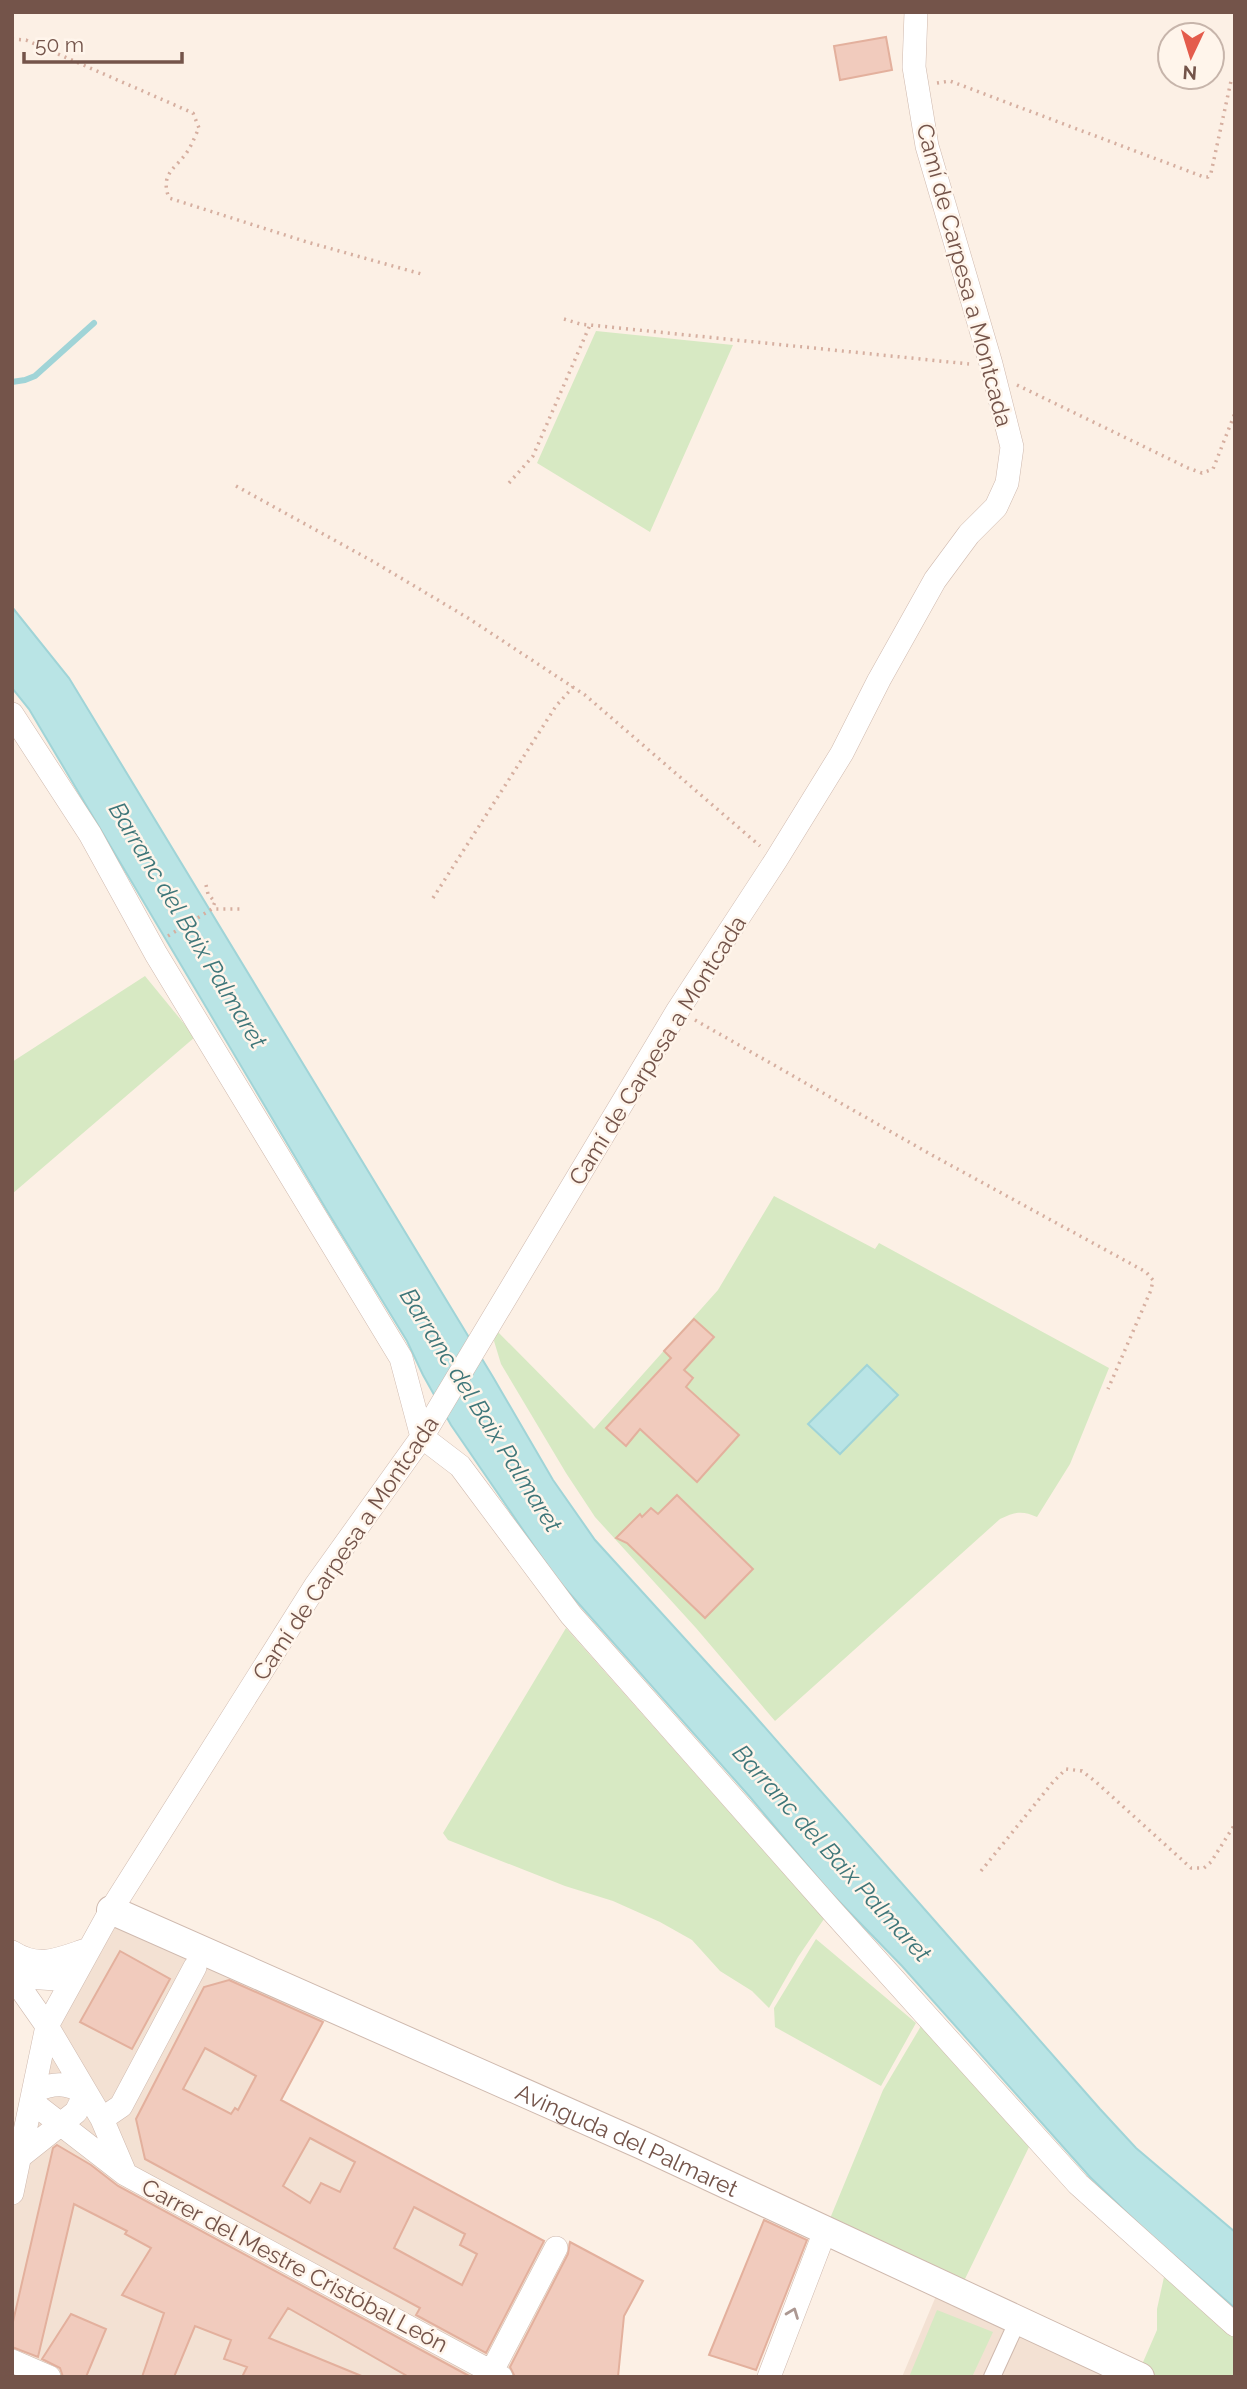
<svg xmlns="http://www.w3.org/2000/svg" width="1247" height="2389" viewBox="0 0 1247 2389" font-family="Raleway,sans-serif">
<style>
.residential{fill:#f3e1d3}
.green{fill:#d7e9c3}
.water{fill:#b9e4e5;stroke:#a0d4d7;stroke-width:2}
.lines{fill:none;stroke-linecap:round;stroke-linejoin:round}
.stream{stroke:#a0d4d7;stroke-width:6}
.building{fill:#f1cbbd;stroke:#e3b09d;stroke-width:2;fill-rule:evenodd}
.pedestrian-casing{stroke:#cfb9ae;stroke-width:18}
.minor-casing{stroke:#cfb9ae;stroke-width:24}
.tertiary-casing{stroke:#cfb9ae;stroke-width:30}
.path{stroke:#d6afa0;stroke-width:3.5;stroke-dasharray:2 5;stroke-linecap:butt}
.pedestrian{stroke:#fff;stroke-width:16}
.minor{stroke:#fff;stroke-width:23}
.tertiary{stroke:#fff;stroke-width:28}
.oneway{stroke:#ac9892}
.labels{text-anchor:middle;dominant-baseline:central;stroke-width:5;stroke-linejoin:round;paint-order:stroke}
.street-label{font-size:23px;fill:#74544a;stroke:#fff5eb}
.water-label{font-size:24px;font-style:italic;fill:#3e7679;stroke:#fff5eb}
</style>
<rect width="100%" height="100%" fill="#fcf0e5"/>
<!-- residential -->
<path class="residential" d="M111,1910L330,2008L281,2100L556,2248L570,2242L624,2316L618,2377H12V2195L47,2026Z
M941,2284L1126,2377H902Z"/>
<!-- green -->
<path class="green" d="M596,331L733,345L650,532L537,463Z
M145,976L195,1037L12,1194V1062Z
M774,1196L875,1249L879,1243L1109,1368L1070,1464L1037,1517C1022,1510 1015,1512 1000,1519L775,1721L696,1628L595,1517L566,1473L501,1364L494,1341L497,1331L594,1429L718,1290Z
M566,1628L824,1919L798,1957L769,2008L752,1991L720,1971L692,1940L660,1922L613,1901L565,1886L448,1840L443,1833Z
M816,1939L916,2023L881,2086L775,2027L774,2008Z
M921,2026L1029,2147L964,2281L829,2221L883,2090Z
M1164,2277L1235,2335V2377H1157L1140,2369L1157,2330V2309Z
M937,2310L993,2332L972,2377H909Z"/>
<!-- water -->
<path class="water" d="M12,607L69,678L493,1377L553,1480L595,1540L747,1707L1100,2109L1136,2148L1235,2232V2308L1149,2234L1090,2177L902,1966L827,1889L750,1797L556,1578L451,1425L423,1375L407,1341L326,1209L29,709L12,688Z
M867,1365L898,1395L840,1454L808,1424Z"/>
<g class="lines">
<!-- stream -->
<path class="stream" d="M12,382L25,380L35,376L94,323"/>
</g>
<!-- building -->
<path class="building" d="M886,37L892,70L840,80L834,46Z
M694,1319L714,1337L684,1370L693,1378L686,1387L739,1435L697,1482L640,1429L626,1446L606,1428L671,1358L664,1351Z
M677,1495L753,1569L705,1618L627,1543L616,1538L640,1514L642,1517L651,1508L658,1514Z
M120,1951L170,1979L132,2049L80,2022Z
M229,1980L323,2022L281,2100L544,2241L486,2353L416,2315L420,2308L145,2159L136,2119L204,1987ZM205,2048L256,2076L238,2110L235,2108L231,2114L183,2089ZM310,2138L355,2162L340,2192L321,2183L310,2203L283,2186ZM414,2207L465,2234L460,2245L477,2254L462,2285L394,2248Z
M57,2145L91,2165L118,2186L471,2377H409L288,2308L269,2338L364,2377H242L247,2367L224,2359L231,2340L195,2326L174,2377H142L164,2313L122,2295L151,2248L125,2234L127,2231L74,2204L38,2357L12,2347V2326L53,2148Z
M764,2220L807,2240L756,2370L709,2355Z
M570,2242L643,2281L624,2316L618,2377H515L510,2367L568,2254Z
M71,2314L106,2329L86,2377H63L60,2368L42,2359Z"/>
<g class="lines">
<defs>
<path id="pedestrian" d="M992,2377L1018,2320"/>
<path id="minor" d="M12,714L90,834L156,954L401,1358L422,1437L460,1466L571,1615L834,1913L1078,2184L1235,2325
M12,1952C40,1970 61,1958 89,1949
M12,1976L47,2026L102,2119L125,2173
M12,1976L71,1980
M34,2091C56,2082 64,2083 86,2092
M32,2102L125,2174L501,2377
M102,2119L121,2106L195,1967
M22,2155L76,2112L86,2092
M12,2193L47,2026L111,1910L316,1585L422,1437L678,1010L776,860L842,753L879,680L935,580L969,534L996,507L1007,483L1012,447L991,364L927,146L914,67L916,12
M12,2361L49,2377
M492,2371L556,2248
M769,2377L825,2231"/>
<g id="tertiary">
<path id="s1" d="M111,1910L642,2145L1140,2377"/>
</g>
</defs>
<!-- pedestrian casing -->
<use href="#pedestrian" class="pedestrian-casing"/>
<!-- minor casing -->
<use href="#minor" class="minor-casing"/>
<!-- tertiary casing -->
<use href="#tertiary" class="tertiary-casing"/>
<!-- path -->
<path class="path" d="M12,39L26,40L193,113L199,128C196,134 193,142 189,149C178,168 159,172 169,198L307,242L425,275
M937,83L950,81L1204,177H1208L1211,173L1231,81
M564,319L580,324L969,364
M1017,385L1188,468L1202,473L1213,469L1235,413
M509,483L533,456L590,325
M236,486L374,562L468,618L585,695L760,846
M206,885L208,894L215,902L212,909
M433,898L556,706L573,687
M168,936L212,909H242
M695,1020L930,1154L1146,1272L1153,1280L1151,1290L1108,1389
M981,1871L1053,1782L1066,1769L1082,1771L1096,1782L1191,1868H1204L1211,1862L1235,1824"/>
<!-- pedestrian -->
<use href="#pedestrian" class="pedestrian"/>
<!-- minor -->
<use href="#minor" class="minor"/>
<!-- tertiary -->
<use href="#tertiary" class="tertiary"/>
</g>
<!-- one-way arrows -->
<defs><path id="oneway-chevron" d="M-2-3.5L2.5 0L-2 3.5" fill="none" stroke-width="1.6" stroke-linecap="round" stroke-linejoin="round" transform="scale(1.75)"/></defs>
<use class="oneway" href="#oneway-chevron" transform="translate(793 2313) rotate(-69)"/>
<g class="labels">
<!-- street labels -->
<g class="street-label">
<text transform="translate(965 275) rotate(75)">Camí de Carpesa a Montcada</text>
<text transform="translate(657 1050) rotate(-58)">Camí de Carpesa a Montcada</text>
<text transform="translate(345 1548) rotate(-56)">Camí de Carpesa a Montcada</text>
<text stroke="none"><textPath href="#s1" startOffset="565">Avinguda del Palmaret</textPath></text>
<text transform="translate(295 2265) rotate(28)">Carrer del Mestre Cristóbal León</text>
</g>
<!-- water labels -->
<g class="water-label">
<text transform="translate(188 925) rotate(59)">Barranc del Baix Palmaret</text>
<text transform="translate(481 1410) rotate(58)">Barranc del Baix Palmaret</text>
<text transform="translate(832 1853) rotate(48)">Barranc del Baix Palmaret</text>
</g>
</g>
<!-- border -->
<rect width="1247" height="2389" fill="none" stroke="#74544a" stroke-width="28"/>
<!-- north arrow -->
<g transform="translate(1191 56) rotate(184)"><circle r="33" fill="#fff5eb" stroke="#c7b5ab" stroke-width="2"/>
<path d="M0-5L12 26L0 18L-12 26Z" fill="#e45c4c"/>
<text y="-10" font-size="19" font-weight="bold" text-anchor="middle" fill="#74544a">N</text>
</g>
<!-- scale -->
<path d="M24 52v10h158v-10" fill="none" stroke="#74544a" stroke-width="3.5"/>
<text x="35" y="52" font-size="21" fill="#74544a" stroke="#fff5eb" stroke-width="5" paint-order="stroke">50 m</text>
</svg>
